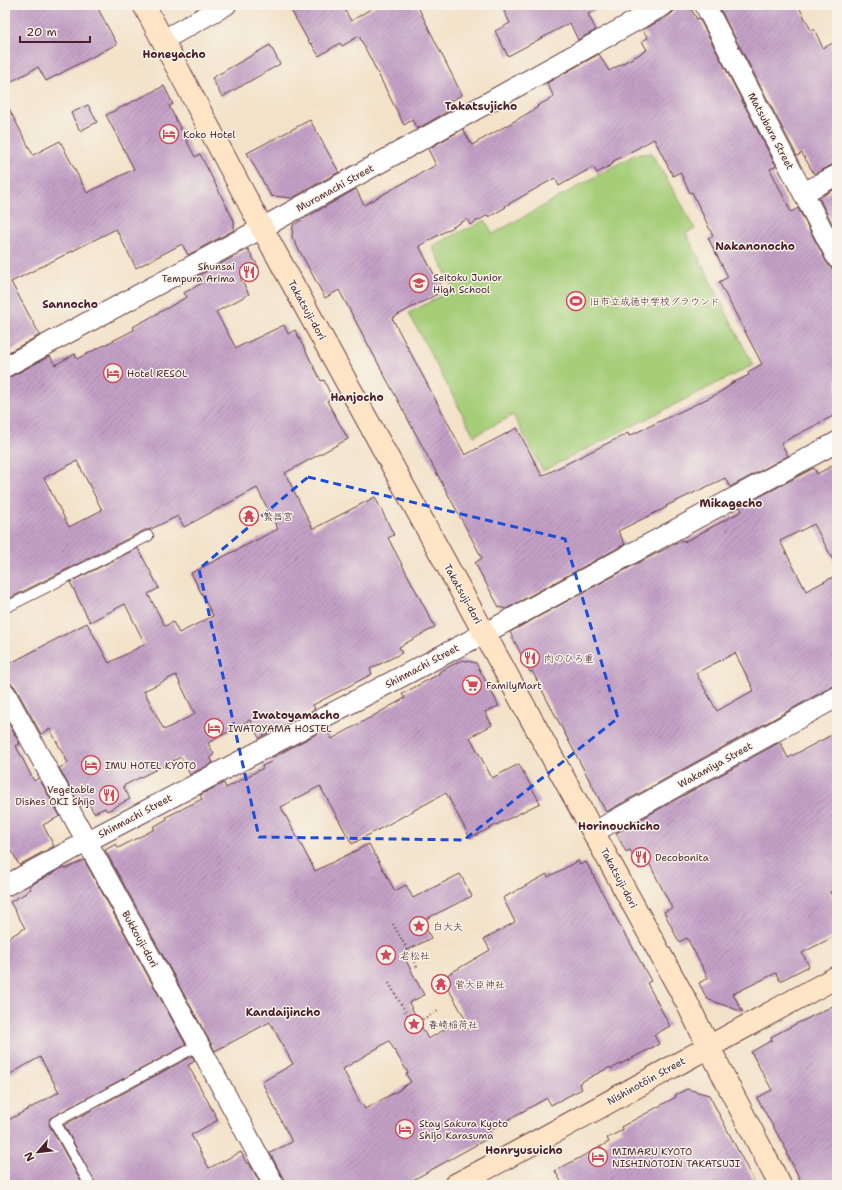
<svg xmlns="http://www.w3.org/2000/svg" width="842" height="1190" viewBox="0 0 842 1190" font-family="'Shantell Sans','Klee One',sans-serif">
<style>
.garden{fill:#a6ce79;stroke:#787652}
.building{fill:url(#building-hatch);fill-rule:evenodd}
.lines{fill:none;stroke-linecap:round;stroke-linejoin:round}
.lane-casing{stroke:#633c43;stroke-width:12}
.street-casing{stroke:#633c43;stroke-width:22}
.secondary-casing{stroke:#633c43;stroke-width:24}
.path{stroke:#633c43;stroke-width:2.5;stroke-dasharray:1 3;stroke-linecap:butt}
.lane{stroke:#fff;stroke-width:10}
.street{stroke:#fff;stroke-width:20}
.secondary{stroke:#ffe4c6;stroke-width:22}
.marked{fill:none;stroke:#1d4ed8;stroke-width:3;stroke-dasharray:8 5;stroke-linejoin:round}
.labels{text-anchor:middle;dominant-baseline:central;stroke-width:3;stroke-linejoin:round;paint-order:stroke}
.street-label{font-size:10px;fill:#4a1f2b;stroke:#f7f3e8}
.poi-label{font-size:10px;fill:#4a1f2b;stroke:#f7f3e8;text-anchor:start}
.neighbourhood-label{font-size:11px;font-weight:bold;fill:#4a1f2b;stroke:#f7f3e8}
</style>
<defs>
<pattern id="building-hatch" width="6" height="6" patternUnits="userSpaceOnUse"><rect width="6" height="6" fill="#c4a0c7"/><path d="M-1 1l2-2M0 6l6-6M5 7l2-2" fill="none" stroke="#a182a2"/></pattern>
</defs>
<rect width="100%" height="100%" fill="#f7f3e8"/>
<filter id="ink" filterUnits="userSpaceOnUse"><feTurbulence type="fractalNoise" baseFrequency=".025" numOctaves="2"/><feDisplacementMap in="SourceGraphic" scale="8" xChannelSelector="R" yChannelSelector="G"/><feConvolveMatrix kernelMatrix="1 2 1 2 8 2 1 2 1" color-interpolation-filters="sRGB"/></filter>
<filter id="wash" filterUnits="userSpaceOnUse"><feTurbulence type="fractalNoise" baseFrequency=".012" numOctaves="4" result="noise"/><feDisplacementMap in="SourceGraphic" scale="16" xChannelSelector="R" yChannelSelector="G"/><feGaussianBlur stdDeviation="0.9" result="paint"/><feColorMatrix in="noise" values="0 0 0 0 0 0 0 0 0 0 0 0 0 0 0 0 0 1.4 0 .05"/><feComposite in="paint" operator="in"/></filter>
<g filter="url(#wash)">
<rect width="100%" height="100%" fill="#f3e2c9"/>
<!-- garden -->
<path class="garden" d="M651,153L681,203L695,229L686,233L753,365L543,471L513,415L474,436L409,313L454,289L432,246L466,229L471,228L485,220L493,234L634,155Z"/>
<g id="blocks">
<!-- building -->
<path class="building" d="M5,5H96L117,44L46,81L38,67L5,85Z
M288,5H342L351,21L377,5H417L462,95L448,102L452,109L417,129L412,120L404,125L359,36L342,46L340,43L319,56L311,43L310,44Z
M501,5H604L588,14L596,30L578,40L570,23L508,56L495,31L510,23Z
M724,5H798L811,30L814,29L823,48L837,41V164L832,165L814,174L802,153L797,156L719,7Z
M675,6L691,9L697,19L699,18L776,166L770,169L791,212L798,208L827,263L831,268L837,269V414L781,443L788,456L730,487L725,478L666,506L667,507L618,531L625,544L506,609L499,607L475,563L482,558L339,290L325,298L292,237L293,225L356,189L364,205L436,165L428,149L463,129L472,145L520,118L538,107L537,106L554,97L547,83L599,54L609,71L647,50L642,41L648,38L643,30L670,15L674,11ZM654,139L673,176L680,172L690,193L692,192L713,236L708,238L728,277L719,282L762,364L748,372L749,375L730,384L731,385L715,395L629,436L628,433L542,476L517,428L465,455L392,318L443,291L419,246L467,219L470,225L488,215L489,217L506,207L505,206L555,178L559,186L593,167L597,173L613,164L612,162Z
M270,45L280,64L222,97L212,78Z
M164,86L173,104L169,106L195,157L200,154L234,221V230L188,255L182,244L136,268L116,229L11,282L40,335L5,354V101L33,155L60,141L87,193L134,169L106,115Z
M88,105L97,122L80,131L71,113Z
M310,120L339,172L292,198L271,196L247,153Z
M837,188V233L819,198Z
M248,249L259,268L240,278L249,294L216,312L236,348L284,325L288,334L295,330L321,381L324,380L332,398L327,401L348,439L285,473L313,529L375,497L394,535L388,538L435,627L399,647L402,653L370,669L372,674L313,705L315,709L259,738L250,720L208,743L214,754L210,757L213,763L190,775L181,757L123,786L130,799L107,811L105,808L94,813L88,802L80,806L59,768L68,763L50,729L41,734L15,687L11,683L5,682V666L87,623L109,663L145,644L125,604L90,622L70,582L138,548L159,588L148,594L165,626L173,622L179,633L213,616L191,573L278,529L257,488L184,527L178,516L149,530H145L8,599L5,594V378L10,377L50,356L55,365L75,354L77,359L134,330L133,327L187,297L184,293L202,283L198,276ZM77,461L102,510L69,527L44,478ZM176,675L195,714L164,730L144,691Z
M837,463V567L814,524L780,541L806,591L837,575V686L831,687L606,812L532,671L530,672L510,632L636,564L683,540L684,542L742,511L740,507L814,468L817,474ZM735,653L754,690L717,711L696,673Z
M462,660L476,663L499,706L485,712L492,725L470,737L492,778L519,764L540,803L470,838L446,793L352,844L320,786L281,807L315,871L369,844L395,891L406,885L413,898L460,874L472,896L422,921L431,938L402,953L424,995L409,1003L428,1039L465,1018L442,978L490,950L484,939L515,922L503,898L547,874L548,877L578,861L580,865L586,862L626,937H627L651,981L647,983L670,1026L654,1035L659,1044L611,1069L610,1067L579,1083L582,1089L551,1105L547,1098L489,1130L492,1136L404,1185H285L284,1180L270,1153L292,1142L262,1082L293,1064L270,1022L215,1051L105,850L116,844L118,848L155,829L153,827L167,819L166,817L202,799L200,795L224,783L226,788L263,768L262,766L271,762L270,759L326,729L332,739L405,698L402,694L439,674V672ZM389,1041L408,1073L406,1074L411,1082L401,1088V1089L365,1109L362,1104L361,1105L343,1069Z
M5,717L20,744L16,746L34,781L39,778L60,816L43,825L54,846L19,865L12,851L5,854Z
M837,732V888L830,892L837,906V935L802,953L809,966L780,981L776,973L733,994L743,1012L707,999L699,983L708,978L687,938L679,942L664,912L672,908L649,863L639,869L630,850L626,852L616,833L780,742L788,758Z
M84,860L186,1045L50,1118L49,1125L83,1185H5V1122L59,1092L40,1057L5,1077V940L25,928L10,902L26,893V892L31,889L29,886L64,867L66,869Z
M837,1004V1185H803L787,1154L788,1153L757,1098L772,1090L751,1052L772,1040L771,1037L786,1029Z
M192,1056L195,1061L188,1065L218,1120L191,1135L209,1168L241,1152L247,1164L249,1163L261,1185H96L64,1125Z
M687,1089L709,1095L756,1185H563L555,1171L609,1142L607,1138L623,1130L621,1127L676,1097L675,1095Z"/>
</g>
</g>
<g filter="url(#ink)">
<use href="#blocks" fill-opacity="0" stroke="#633c43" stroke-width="1"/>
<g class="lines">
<defs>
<path id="lane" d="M5,608L148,536
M90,1185L55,1122L199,1045"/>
<path id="street" d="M705,5L837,258
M163,40L226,5
M803,193L837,175
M5,367L262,228L664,5
M5,693L199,1045L274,1185
M594,832L837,697
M5,886L86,842L500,625L837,442"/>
<path id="secondary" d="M144,5L262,228L687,1003L731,1091L780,1185
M455,1185C584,1118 709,1045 837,977"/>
</defs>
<!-- lane casing -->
<use href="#lane" class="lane-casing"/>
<!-- street casing -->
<use href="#street" class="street-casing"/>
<!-- secondary casing -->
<use href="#secondary" class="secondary-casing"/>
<!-- path -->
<path class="path" d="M393,924L417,967
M389,983L409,1018
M419,1021L440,1010"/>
<!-- lane -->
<use href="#lane" class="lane"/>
<!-- street -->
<use href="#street" class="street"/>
<!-- secondary -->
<use href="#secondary" class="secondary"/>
</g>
</g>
<!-- marked area -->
<path class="marked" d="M308,477L565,539L618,718L464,840L259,837L199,569Z"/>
<!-- icons -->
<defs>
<symbol id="hotel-ring" viewBox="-11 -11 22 22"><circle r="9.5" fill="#f7f3e8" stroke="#d1495b" stroke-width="1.5"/><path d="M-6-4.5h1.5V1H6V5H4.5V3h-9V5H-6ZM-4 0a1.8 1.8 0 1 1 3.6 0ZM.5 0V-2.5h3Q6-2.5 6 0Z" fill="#d1495b"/></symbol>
<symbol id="restaurant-ring" viewBox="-11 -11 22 22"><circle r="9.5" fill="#f7f3e8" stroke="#d1495b" stroke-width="1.5"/><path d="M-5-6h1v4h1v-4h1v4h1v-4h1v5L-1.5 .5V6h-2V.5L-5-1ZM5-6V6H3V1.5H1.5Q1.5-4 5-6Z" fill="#d1495b"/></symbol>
<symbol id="school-ring" viewBox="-11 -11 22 22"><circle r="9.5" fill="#f7f3e8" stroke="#d1495b" stroke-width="1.5"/><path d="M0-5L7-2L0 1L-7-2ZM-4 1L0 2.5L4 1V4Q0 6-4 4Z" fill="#d1495b"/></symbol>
<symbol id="stadium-ring" viewBox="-11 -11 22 22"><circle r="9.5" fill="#f7f3e8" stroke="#d1495b" stroke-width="1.5"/><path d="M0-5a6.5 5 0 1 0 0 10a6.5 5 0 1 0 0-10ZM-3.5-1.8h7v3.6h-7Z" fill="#d1495b"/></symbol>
<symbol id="temple-ring" viewBox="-11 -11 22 22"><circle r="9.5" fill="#f7f3e8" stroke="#d1495b" stroke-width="1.5"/><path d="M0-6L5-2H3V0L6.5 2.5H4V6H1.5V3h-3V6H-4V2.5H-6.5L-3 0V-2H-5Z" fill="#d1495b"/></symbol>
<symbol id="supermarket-ring" viewBox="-11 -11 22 22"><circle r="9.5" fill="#f7f3e8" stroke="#d1495b" stroke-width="1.5"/><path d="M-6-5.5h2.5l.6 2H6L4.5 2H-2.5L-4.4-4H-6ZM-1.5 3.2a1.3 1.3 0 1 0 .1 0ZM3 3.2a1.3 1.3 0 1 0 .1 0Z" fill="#d1495b"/></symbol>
<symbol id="sight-ring" viewBox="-11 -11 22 22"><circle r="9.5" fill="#f7f3e8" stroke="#d1495b" stroke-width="1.5"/><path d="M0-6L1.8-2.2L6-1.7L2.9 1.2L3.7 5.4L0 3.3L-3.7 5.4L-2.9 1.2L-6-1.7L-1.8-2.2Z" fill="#d1495b"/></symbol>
</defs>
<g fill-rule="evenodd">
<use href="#hotel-ring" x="158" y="123" width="22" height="22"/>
<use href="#restaurant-ring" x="238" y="261" width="22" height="22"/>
<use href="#school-ring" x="408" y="272" width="22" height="22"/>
<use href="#stadium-ring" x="565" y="290" width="22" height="22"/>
<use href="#hotel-ring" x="102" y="362" width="22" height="22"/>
<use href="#temple-ring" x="238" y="505" width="22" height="22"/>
<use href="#restaurant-ring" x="519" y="647" width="22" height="22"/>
<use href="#supermarket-ring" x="461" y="674" width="22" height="22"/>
<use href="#hotel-ring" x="203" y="717" width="22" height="22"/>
<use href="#hotel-ring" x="80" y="754" width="22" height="22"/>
<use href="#restaurant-ring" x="98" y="784" width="22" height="22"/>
<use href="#restaurant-ring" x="630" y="846" width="22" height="22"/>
<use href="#sight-ring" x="408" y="915" width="22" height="22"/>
<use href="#sight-ring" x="375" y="944" width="22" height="22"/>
<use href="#temple-ring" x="430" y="973" width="22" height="22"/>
<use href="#sight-ring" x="403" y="1013" width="22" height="22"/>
<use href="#hotel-ring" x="394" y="1118" width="22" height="22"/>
<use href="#hotel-ring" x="587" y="1146" width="22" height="22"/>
</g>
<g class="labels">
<!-- street labels -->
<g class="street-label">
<text transform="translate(771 131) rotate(62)">Matsubara Street</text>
<text transform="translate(335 188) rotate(-29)">Muromachi Street</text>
<text transform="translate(307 310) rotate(61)">Takatsuji-dori</text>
<text transform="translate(463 594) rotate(61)">Takatsuji-dori</text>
<text transform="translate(422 666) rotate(-28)">Shinmachi Street</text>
<text transform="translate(715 765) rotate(-29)">Wakamiya Street</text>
<text transform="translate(135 816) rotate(-28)">Shinmachi Street</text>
<text transform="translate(619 878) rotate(62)">Takatsuji-dori</text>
<text transform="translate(140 939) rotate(61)">Bukkouji-dori</text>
<text transform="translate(646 1081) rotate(-29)">Nishinotōin Street</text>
</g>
<!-- poi labels -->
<g class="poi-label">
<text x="183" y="134">Koko Hotel</text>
<text x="235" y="266" text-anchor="end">Shunsai<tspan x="235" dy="12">Tempura Arima</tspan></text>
<text x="433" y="277">Seitoku Junior<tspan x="433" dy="12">High School</tspan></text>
<text x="590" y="301">旧市立成徳中学校グラウンド</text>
<text x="127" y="373">Hotel RESOL</text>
<text x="263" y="516">繁昌宮</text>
<text x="544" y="658">肉のひろ重</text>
<text x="486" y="685">FamilyMart</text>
<text x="228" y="728">IWATOYAMA HOSTEL</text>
<text x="105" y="765">IMU HOTEL KYOTO</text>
<text x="95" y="789" text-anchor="end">Vegetable<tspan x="95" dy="12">Dishes OKI Shijo</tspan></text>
<text x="655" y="857">Decobonita</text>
<text x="433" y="926">白大夫</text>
<text x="400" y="955">老松社</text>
<text x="455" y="984">菅大臣神社</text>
<text x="428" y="1024">春崎稲荷社</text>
<text x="419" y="1123">Stay Sakura Kyoto<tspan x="419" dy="12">Shijo Karasuma</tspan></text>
<text x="612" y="1151">MIMARU KYOTO<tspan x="612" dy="12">NISHINOTOIN TAKATSUJI</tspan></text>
</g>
<!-- neighbourhood labels -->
<g class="neighbourhood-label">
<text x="174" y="54">Honeyacho</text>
<text x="481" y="106">Takatsujicho</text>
<text x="755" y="246">Nakanonocho</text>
<text x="70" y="304">Sannocho</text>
<text x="357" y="397">Hanjocho</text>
<text x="731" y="503">Mikagecho</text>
<text x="296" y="715">Iwatoyamacho</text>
<text x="619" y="826">Horinouchicho</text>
<text x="283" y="1012">Kandaijincho</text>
<text x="524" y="1150">Honryusuicho</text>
</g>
</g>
<!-- margin -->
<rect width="842" height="1190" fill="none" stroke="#f7f3e8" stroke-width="20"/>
<!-- north arrow -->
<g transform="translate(38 1152) rotate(242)" stroke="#f7f3e8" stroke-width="3" paint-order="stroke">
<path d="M0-3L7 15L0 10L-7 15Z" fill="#4a1f2b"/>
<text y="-6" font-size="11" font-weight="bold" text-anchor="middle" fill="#4a1f2b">N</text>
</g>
<!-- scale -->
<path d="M20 36v6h70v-6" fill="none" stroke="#4a1f2b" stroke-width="2"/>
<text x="26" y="36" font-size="12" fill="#4a1f2b" stroke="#f7f3e8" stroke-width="3" paint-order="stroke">20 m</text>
</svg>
